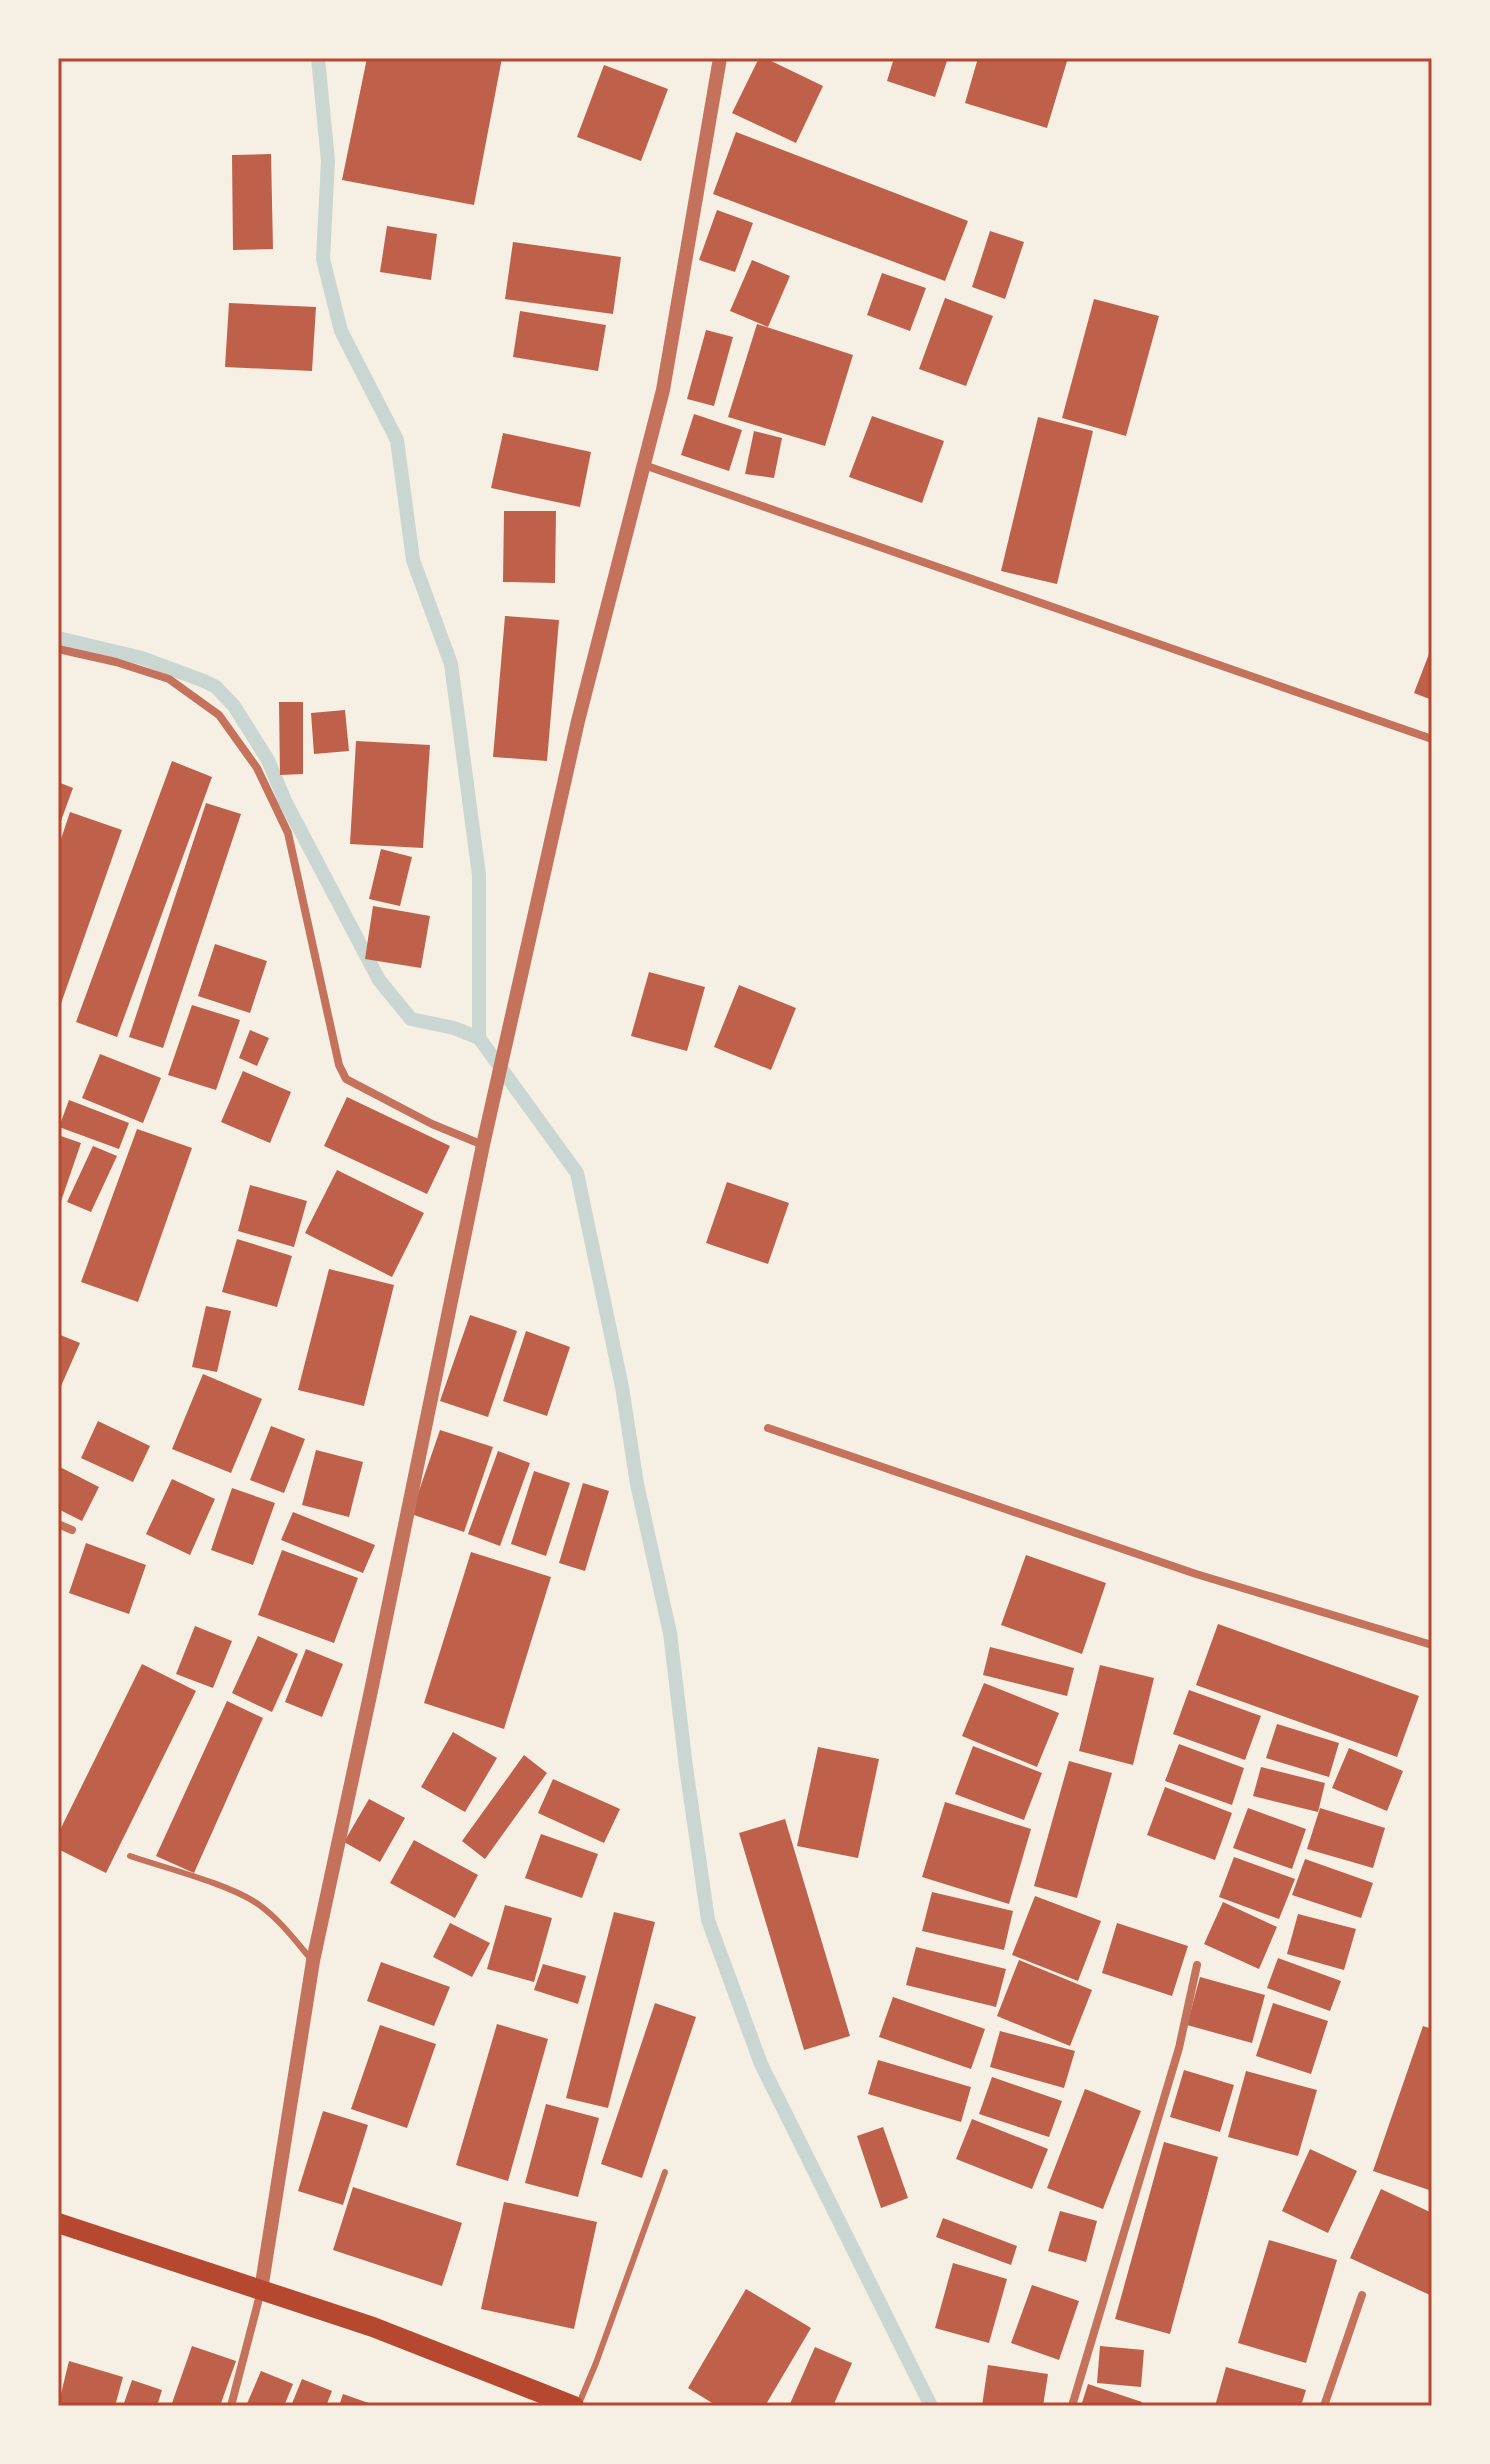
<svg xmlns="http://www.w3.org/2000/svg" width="1490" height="2464" viewBox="0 0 1490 2464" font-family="'DejaVu Sans',sans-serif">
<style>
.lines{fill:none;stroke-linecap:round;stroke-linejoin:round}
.stream{stroke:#c9d6d2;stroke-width:14}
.building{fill:#bf614a}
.service{stroke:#c5725c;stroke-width:6}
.minor{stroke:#c5725c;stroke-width:8}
.tertiary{stroke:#c5725c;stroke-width:14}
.primary{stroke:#b5482f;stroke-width:20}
.neatline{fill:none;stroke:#b5482f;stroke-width:3}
</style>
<rect width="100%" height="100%" fill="#f6efe4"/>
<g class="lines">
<!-- stream -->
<path class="stream" d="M318,58L328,161L323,259L341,331L397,440L413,560L451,664L479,875V1038L577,1173L622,1387L637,1484L670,1633L686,1767L708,1920L761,2064L931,2406
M58,638L142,658L204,681L216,687L234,706L268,760L285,801L379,980L411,1019L454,1028L479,1038"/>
</g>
<!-- building -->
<path class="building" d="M367,58H502L474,205L342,180Z
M759,58H765L823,86L796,143L732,113Z
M894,58H948L935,97L887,81Z
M978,58H1068L1047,128L965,103Z
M604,65L668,89L641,161L577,137Z
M736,132L968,221L945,281L713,194Z
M271,154L273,249L233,250L232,155Z
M717,210L753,223L735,272L699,260Z
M387,226L437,234L431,280L380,272Z
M990,231L1024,242L1005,299L972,287Z
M513,242L621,257L613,314L505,299Z
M752,260L790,276L768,327L730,311Z
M882,273L926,288L910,331L867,315Z
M945,298L993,316L966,386L919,369Z
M1094,299L1159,316L1126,436L1062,418Z
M229,303L316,307L312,371L225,367Z
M520,311L606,325L598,371L513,357Z
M757,324L853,355L825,446L728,417Z
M706,330L733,337L714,406L687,399Z
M694,414L742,430L729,471L681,455Z
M872,416L944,441L922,503L849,477Z
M1038,417L1093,431L1057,584L1001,571Z
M754,431L782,438L774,478L745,474Z
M503,433L591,452L580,507L491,488Z
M504,511H556L555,583L503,582Z
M505,616L559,620L547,761L493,757Z
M1432,646V700L1414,693Z
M279,702H303V774L280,775Z
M345,710L349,751L314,754L311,713Z
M356,741L430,745L423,848L350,844Z
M172,761L212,777L117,1037L76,1022Z
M58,782L73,788L58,829Z
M206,803L241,814L163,1048L129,1037Z
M70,812L122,830L58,1012V848Z
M381,849L412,857L400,906L369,899Z
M373,906L430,916L421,968L365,959Z
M215,944L267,961L250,1013L198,996Z
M649,972L705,987L687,1051L631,1036Z
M739,985L796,1008L771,1070L714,1047Z
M192,1005L240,1020L216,1090L168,1075Z
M250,1030L269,1038L257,1066L239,1058Z
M100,1054L161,1078L143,1123L82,1098Z
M243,1071L291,1092L270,1143L221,1122Z
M347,1097L450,1146L427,1194L324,1146Z
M69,1100L129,1123L119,1149L59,1127Z
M137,1129L192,1148L138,1302L81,1282Z
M58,1135L81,1143L58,1210Z
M93,1146L117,1156L91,1212L67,1202Z
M337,1170L424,1213L392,1277L305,1233Z
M727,1182L789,1203L768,1264L706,1243Z
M250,1185L307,1201L294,1247L238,1231Z
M237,1239L292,1256L277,1307L222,1292Z
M329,1269L394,1285L364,1406L298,1390Z
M206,1306L231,1311L217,1372L192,1367Z
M470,1315L517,1331L488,1417L440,1401Z
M526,1331L570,1347L547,1416L503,1401Z
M58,1334L80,1343L58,1393Z
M203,1374L262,1399L231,1473L172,1449Z
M98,1421L150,1446L133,1482L81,1458Z
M271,1426L305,1439L284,1493L250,1480Z
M440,1430L493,1447L464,1532L411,1514Z
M316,1450L363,1462L349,1517L302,1505Z
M498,1451L530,1463L500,1546L468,1534Z
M58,1466L99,1487L82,1521L58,1509Z
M534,1471L570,1483L546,1556L511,1544Z
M172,1479L215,1499L190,1555L146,1534Z
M583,1483L609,1491L585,1571L559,1563Z
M232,1488L275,1503L253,1565L211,1550Z
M293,1512L375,1545L363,1573L281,1540Z
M86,1543L146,1565L129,1614L69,1593Z
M282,1550L358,1578L334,1643L258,1615Z
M471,1552L551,1577L504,1729L424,1703Z
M1026,1555L1106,1583L1082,1654L1001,1625Z
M1218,1624L1419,1696L1397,1757L1196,1685Z
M195,1626L232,1641L213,1688L176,1674Z
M258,1636L298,1654L272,1712L232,1693Z
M990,1647L1074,1668L1067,1696L983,1675Z
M306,1649L343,1664L322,1717L285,1702Z
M142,1664L196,1691L106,1873L58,1849V1834Z
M1100,1665L1154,1678L1133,1765L1079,1751Z
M984,1683L1059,1713L1037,1767L962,1736Z
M1189,1690L1261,1716L1245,1760L1173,1734Z
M227,1701L263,1718L194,1873L156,1856Z
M1277,1724L1339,1743L1329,1777L1266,1758Z
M453,1732L497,1758L465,1812L421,1787Z
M1179,1744L1244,1768L1232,1805L1165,1781Z
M973,1746L1042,1773L1024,1820L955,1794Z
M818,1747L879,1759L858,1858L797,1846Z
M1349,1748L1403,1771L1387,1811L1332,1788Z
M524,1755L547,1773L485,1859L462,1841Z
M1069,1761L1112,1773L1077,1898L1034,1886Z
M1261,1767L1325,1783L1318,1812L1253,1796Z
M553,1779L620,1809L604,1843L538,1813Z
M1165,1787L1232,1813L1215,1860L1147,1835Z
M369,1799L405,1818L380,1862L344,1842Z
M945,1802L1031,1829L1009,1904L922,1877Z
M1248,1808L1306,1829L1292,1869L1233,1848Z
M1320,1808L1385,1828L1373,1868L1307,1849Z
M785,1819L850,2036L804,2050L739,1833Z
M541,1834L598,1854L582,1898L525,1878Z
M414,1840L478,1875L455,1918L390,1883Z
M1234,1857L1295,1879L1279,1919L1219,1897Z
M1305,1859L1373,1883L1361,1918L1292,1895Z
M932,1892L1013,1911L1004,1950L922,1931Z
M1035,1896L1101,1921L1078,1981L1012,1955Z
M1223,1902L1277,1927L1259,1969L1204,1944Z
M505,1905L552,1918L534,1982L487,1969Z
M614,1912L655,1922L608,2108L566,2098Z
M1298,1914L1356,1929L1344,1970L1287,1954Z
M450,1923L490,1943L472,1977L433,1957Z
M1117,1923L1188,1946L1172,1996L1102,1973Z
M916,1947L1006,1969L996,2007L906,1985Z
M1278,1958L1341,1981L1330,2011L1267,1988Z
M1019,1960L1092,1990L1070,2046L997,2016Z
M381,1962L450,1987L434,2026L367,2001Z
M543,1964L586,1976L578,2004L534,1990Z
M1200,1977L1265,1995L1252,2043L1187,2025Z
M893,1997L985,2029L971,2069L879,2037Z
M655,2003L696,2017L642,2178L601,2164Z
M1273,2003L1328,2021L1311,2074L1256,2056Z
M497,2024L548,2039L508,2181L456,2165Z
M380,2025L436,2044L407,2128L351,2109Z
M1423,2026L1432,2029V2191L1373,2171Z
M1000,2031L1075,2051L1064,2088L990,2067Z
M878,2060L971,2087L961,2122L868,2094Z
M1184,2070L1234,2085L1220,2132L1170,2117Z
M1246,2071L1317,2090L1298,2156L1228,2137Z
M992,2077L1062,2101L1049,2137L979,2114Z
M1085,2089L1141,2111L1103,2209L1047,2188Z
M546,2104L599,2118L578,2197L525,2183Z
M323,2111L368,2125L343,2205L298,2191Z
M972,2119L1048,2149L1032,2189L956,2159Z
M883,2127L908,2198L881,2208L857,2136Z
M1164,2142L1218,2157L1170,2334L1115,2319Z
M1310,2149L1357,2171L1328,2233L1282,2211Z
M353,2187L462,2223L442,2286L333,2250Z
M1381,2189L1432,2213V2296L1350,2258Z
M504,2202L597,2222L574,2329L481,2309Z
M1060,2211L1097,2221L1086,2262L1048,2251Z
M943,2218L1017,2246L1011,2265L936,2237Z
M1269,2240L1337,2260L1306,2363L1238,2343Z
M953,2263L1007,2279L989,2343L935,2328Z
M1032,2285L1079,2301L1059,2360L1011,2343Z
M746,2289L811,2328L765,2406H717L688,2388Z
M192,2346L236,2361L220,2406H171Z
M1100,2346L1144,2350L1141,2387L1097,2383Z
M815,2347L852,2363L833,2406H789Z
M69,2361L123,2377L115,2406H58Z
M988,2365L1048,2374L1043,2406H982Z
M1226,2367L1306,2390L1301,2406H1215Z
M261,2371L293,2384L284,2406H246Z
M302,2379L332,2391L326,2406H291Z
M132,2380L162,2390L157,2406H123Z
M1088,2384L1142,2402L1141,2406H1081Z
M343,2394L377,2406H339Z"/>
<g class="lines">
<!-- service -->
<path class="service" d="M130,1856C165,1868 229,1884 258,1904C279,1919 294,1939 310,1958
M578,2406L596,2363L665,2172"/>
<!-- minor -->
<path class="minor" d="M644,465L1432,739
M58,649L116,662L169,679L219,715L257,768L288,833L339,1065L346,1079L432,1124L483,1145
M768,1428L1196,1574L1432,1645
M58,1524L72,1530
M231,2406L261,2291
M1072,2406L1179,2048L1197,1965
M1324,2406L1362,2295"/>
<!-- tertiary -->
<path class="tertiary" d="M261,2290L313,1961L372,1686L483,1145L578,721L663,390L720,58"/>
<!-- primary -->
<path class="primary" d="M58,2223L373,2327L574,2406"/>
</g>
<!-- border -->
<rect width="1490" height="2464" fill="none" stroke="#f6efe4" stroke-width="120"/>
<rect x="60" y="60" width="1370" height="2344" class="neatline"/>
</svg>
